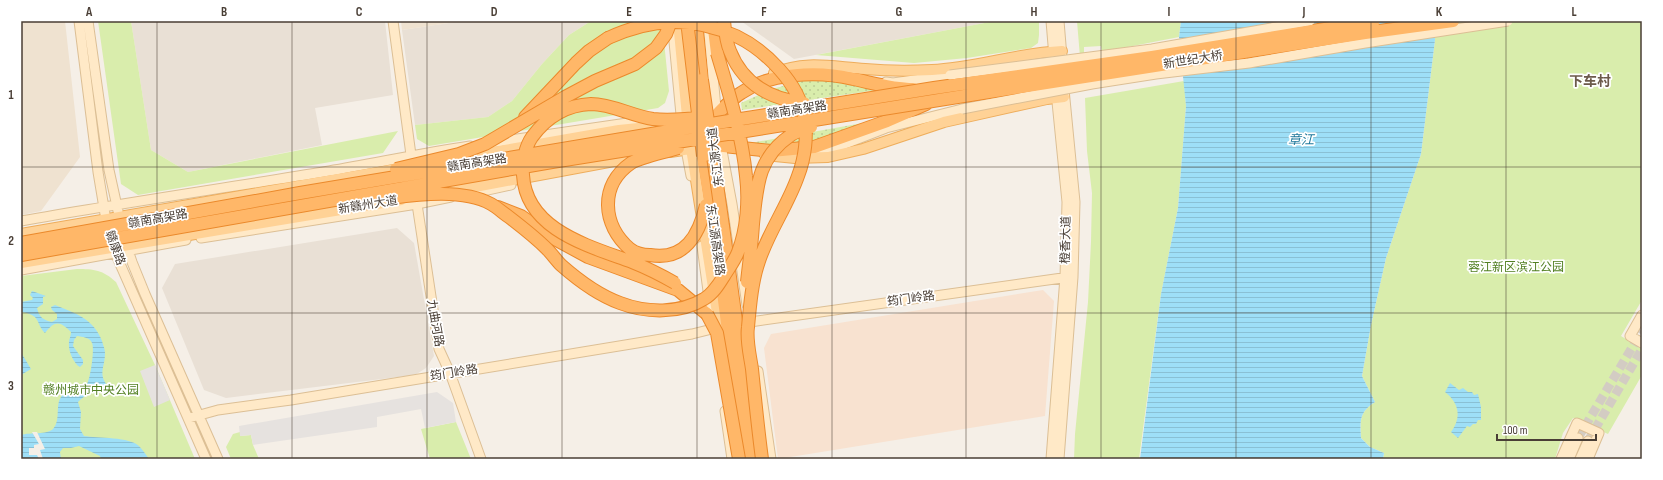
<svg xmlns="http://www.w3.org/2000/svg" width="1663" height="480" viewBox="0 0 1663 480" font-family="'Sofia Sans Condensed','Noto Sans SC',sans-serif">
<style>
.residential{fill:#e9e0d5}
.commercial{fill:#f8e2d0}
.education{fill:#efe2d0}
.grass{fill:url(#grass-dots)}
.green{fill:#d9edac}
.parking{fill:#e6e2df}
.water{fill:url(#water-rules)}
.pier{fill:#f5efe7}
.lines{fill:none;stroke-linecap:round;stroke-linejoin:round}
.secondary-tunnel{stroke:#d3ccc3;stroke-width:9;stroke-dasharray:9 4.5;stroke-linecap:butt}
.secondary-casing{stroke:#dcbf95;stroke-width:11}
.primary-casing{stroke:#eead5c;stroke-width:12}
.highway-casing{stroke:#eb892b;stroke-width:14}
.secondary{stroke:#ffe9c7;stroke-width:9}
.primary{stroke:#ffd296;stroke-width:10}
.highway{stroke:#ffb768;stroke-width:12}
.secondary-bridge-casing{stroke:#dcbf95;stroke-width:11;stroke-linecap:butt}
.highway-bridge-casing{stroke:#eb892b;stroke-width:14;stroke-linecap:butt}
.secondary-bridge{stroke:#ffe9c7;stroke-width:9}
.highway-bridge{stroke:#ffb768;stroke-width:12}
.grid{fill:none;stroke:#493e35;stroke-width:1;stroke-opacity:0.55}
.labels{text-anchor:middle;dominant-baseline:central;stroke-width:3.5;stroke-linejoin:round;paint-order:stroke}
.street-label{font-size:12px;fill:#493e35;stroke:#fff}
.park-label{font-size:12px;fill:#538023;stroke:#fff}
.water-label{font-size:13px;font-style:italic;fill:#20799c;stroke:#fff}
.quarter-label{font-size:14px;font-weight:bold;fill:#6c5a4b;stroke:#fff}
.neatline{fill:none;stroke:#493e35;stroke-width:1.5}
.grid-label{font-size:13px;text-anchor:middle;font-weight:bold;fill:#493e35}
</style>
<defs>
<pattern id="grass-dots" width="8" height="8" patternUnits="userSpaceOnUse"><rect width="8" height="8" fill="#d9edac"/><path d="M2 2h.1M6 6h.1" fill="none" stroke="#bccc95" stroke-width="1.8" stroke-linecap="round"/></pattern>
<pattern id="water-rules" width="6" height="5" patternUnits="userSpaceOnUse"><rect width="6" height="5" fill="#9edff7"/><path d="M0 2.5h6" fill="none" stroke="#8ac0d4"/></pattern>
</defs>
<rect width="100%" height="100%" fill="#f5efe7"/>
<!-- residential -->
<path class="residential" d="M131,21H385L393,95L315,108L322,145L188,172L151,150Z
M462,21H591L569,35L542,64L512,101L488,117L415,125L402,30Z
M741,21H995L794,59Z
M397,228L414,243L434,356L426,368L415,375L226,398L204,390L162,288L175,264Z"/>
<!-- commercial -->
<path class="commercial" d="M1043,290L1054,301L1045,416L778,459L764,348L771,334Z"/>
<!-- education -->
<path class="education" d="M21,21H65L80,157L41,211L21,215Z
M401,21H462L402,30Z"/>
<!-- grass -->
<path class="grass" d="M834,80L883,89L742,110L741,103L772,89L802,81Z
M874,121L829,139L796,146L745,144Z"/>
<!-- green -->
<path class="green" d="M98,21H131L151,150L188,172L398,131L383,153L138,195L121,184Z
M591,21H662L669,91L665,103L658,108L429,146L417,139L415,125L488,117L512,101L542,64L569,35Z
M995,21H1039V35L1038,43L1031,48L967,58L914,63L816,55Z
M1077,21H1181L1179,37L1102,52L1101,46L1084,47V57H1080Z
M1434,21H1642V300L1621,336L1642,349V375L1608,434L1573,418L1563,433L1555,459H1383L1384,453L1370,447L1361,438C1360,421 1359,412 1375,402L1362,376L1371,325L1386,258L1421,154L1435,40Z
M1184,81L1186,106L1178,208L1161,294L1139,459H1074L1075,434L1088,302L1091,242L1092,193L1087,151L1085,98Z
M77,269C94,269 103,270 116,282L155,365L195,459H21V276Z
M456,422L471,459H430L421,429Z
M240,432V436L251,435L253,445L259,459H231L226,447L233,434Z"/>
<!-- parking -->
<path class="parking" d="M155,365L170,400L154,407L140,371Z
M437,392L453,403L456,422L425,428L421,409L377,417V427L253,445L251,435L240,436L239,426Z"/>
<!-- water -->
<path class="water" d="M1181,21H1434L1435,40L1421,154L1386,258L1371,325L1362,376L1375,402C1359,412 1360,421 1361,438L1370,447L1384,453L1383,459H1140L1161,294L1178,208L1186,106L1179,37Z
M32,291L46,296L43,297V304L37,308C39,317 43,320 52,322L57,319V314L52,310L51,307L55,305C75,313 94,319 102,341C103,345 105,349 105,353C105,369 97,373 109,388L108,390C96,389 86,394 78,402L81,412L80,429L84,436C98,438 130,437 139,446C143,450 146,455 149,459H101L100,456L79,446L71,448H63L60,452L61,459H21V435C30,432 47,435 53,429C61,420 55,406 61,397C67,387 78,394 85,387C90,384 95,348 92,343C90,337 82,337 77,336L74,340L73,346L83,360V364L80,367C73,363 68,350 69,342C69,339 71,336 71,332C60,321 55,320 45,333C35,323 42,315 21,312V302L32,300L33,298L30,295Z
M22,354L31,369L21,375V355Z
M1450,383L1459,390L1463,388L1468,392H1472L1474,395L1478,394L1481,407V420H1478L1476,424H1473L1470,427L1467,426L1458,438L1451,432C1462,417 1459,403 1445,392Z"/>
<!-- pier -->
<path class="pier" d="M32,432H37L45,449L40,450L43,459H39L37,455H29V448H34V445L39,444Z"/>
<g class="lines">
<!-- secondary-tunnel -->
<path class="secondary-tunnel" d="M1578,438L1642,331
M1588,441L1642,349"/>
<defs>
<path id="secondary" d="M79,21L98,172L107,226
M88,21L109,170L118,211
M393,21L411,155
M672,21L682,125
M1051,21L1055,69
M1059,21L1062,57
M708,22L717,119
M886,82L893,83L950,75
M720,140L732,204L747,305
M490,143L648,120
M685,144L691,176
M807,154L829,150L886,128L962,109
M465,195L511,185
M417,204L439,349L450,373L481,459
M21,221C123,203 226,188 329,171C376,163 423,153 470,146
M201,238L417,204L451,197
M702,246L712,321
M127,247L132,262L145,294L218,459
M113,248L206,459
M21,270L186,240
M1642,315L1630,336L1642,343
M750,322L1069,277
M758,371L771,459
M725,411L732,459
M189,418L218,410L291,400L692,334L720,327
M1051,459L1065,277L1067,202L1056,92
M1059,459L1073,277L1075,202L1064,89
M1561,459L1577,423L1599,433L1588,459
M1569,459L1578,438
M1580,459L1588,441"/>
<path id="primary" d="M678,21L688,127
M774,73C806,60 832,67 865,69C887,71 910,71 932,70C975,68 1018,53 1062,51
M690,142L721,338
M670,152L710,146
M765,155L795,158L828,157L863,149L944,122L1047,99L1064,97
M459,158L619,130L677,124
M448,192L641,156
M21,234L402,168
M21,263L401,200"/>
<path id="highway" d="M696,21L702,80
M713,21L717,53
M525,117L576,63L589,51L608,38
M712,120C721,110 730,100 741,93C771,72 819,71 853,79C873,83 892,89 913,89
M714,145L771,151L814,147L887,121L926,104
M703,156L715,232L745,459
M498,207L521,216L553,238L588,257L678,290L707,314
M723,226L755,459"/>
</defs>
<!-- secondary casing -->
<use href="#secondary" class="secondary-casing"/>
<!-- primary casing -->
<use href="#primary" class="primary-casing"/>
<!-- highway casing -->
<use href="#highway" class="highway-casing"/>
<!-- secondary -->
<use href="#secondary" class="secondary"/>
<!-- primary -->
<use href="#primary" class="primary"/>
<!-- highway -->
<use href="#highway" class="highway"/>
<defs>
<path id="secondary-bridge" d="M950,75L1152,49L1310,21
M962,109L1092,84L1156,74L1249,63L1365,43L1508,21"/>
<path id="highway-bridge" d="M687,21L703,156
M724,21C725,31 726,42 730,51C743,84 770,99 804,103
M608,38C652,18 692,16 736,36C765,50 799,83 804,116C808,135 805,158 798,176C788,205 769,231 759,261C752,281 750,305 748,327C746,340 750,355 752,369C755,399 758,429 762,459
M702,80L723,226
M678,148C666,152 641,157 631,163C599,185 602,225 630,249C635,253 643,255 650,255C685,261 699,235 706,205
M396,169L459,154L485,144L565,97L595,81L635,64L656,48L666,34L671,21
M391,198C421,194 464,189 491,204C498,208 503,213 509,217C522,227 535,237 547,249C552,254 556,260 561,265C578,280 598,295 620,303C646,313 680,314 704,299C713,294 719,284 724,276C729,268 735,260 738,252C747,229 749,200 746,176C742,134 729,93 717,53
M21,243L300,193L741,119L934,88L1152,57L1374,21
M21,255L552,162L1027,86L1365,33L1453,21
M747,282C749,263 752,243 753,224C757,187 757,158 791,135C797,131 805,129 811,127
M675,283C661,275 647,268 632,262C589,246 526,230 523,175C522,163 525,147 532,137C546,118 566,105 591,104C612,104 632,116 653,119C671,121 689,119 707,117
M707,314L717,333L739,459"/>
</defs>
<!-- secondary-bridge casing -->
<use href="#secondary-bridge" class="secondary-bridge-casing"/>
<!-- highway-bridge casing -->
<use href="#highway-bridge" class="highway-bridge-casing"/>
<!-- secondary-bridge -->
<use href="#secondary-bridge" class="secondary-bridge"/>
<!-- highway-bridge -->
<use href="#highway-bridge" class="highway-bridge"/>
</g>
<!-- grid -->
<path class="grid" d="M157,21V459M292,21V459M427,21V459M562,21V459M697,21V459M832,21V459M966,21V459M1101,21V459M1236,21V459M1371,21V459M1506,21V459M21,167H1642M21,313H1642"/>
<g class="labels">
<!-- street labels -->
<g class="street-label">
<text transform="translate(1193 60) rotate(-9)">新世纪大桥</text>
<text transform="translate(797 110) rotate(-9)">赣南高架路</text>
<text transform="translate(716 157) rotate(-97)">东江源大道</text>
<text transform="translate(477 163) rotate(-9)">赣南高架路</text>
<text transform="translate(368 205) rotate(-9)">新赣州大道</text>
<text transform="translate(158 219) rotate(-10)">赣南高架路</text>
<text transform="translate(715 240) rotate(82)">东江源高架路</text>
<text transform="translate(1066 240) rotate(-89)">橙香大道</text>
<text transform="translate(115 248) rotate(70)">赣康路</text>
<text transform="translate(911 299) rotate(-8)">筠门岭路</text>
<text transform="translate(435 323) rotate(80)">九曲河路</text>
<text transform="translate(454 373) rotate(-9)">筠门岭路</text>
</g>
<!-- park labels -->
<g class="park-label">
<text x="1516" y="267">蓉江新区滨江公园</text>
<text x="91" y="390">赣州城市中央公园</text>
</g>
<!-- water labels -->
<g class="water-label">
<text x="1301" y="140">章江</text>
</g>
<!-- quarter labels -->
<g class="quarter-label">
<text x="1590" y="81">下车村</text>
</g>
</g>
<!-- border -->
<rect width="1663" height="480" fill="none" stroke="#ffffff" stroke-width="44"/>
<!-- scale -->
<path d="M1497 434v6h99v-6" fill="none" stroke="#493e35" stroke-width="2"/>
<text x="1503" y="434" font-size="12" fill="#493e35" stroke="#ffffff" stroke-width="3" paint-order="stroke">100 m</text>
<rect x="22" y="22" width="1619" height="436" class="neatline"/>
<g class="grid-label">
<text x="89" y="16">A</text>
<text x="224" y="16">B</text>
<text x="359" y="16">C</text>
<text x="494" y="16">D</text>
<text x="629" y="16">E</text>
<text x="764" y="16">F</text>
<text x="899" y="16">G</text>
<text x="1034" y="16">H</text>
<text x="1169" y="16">I</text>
<text x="1304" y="16">J</text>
<text x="1439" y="16">K</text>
<text x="1574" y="16">L</text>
<text x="11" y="99">1</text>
<text x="11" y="245">2</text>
<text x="11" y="390">3</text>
</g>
</svg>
